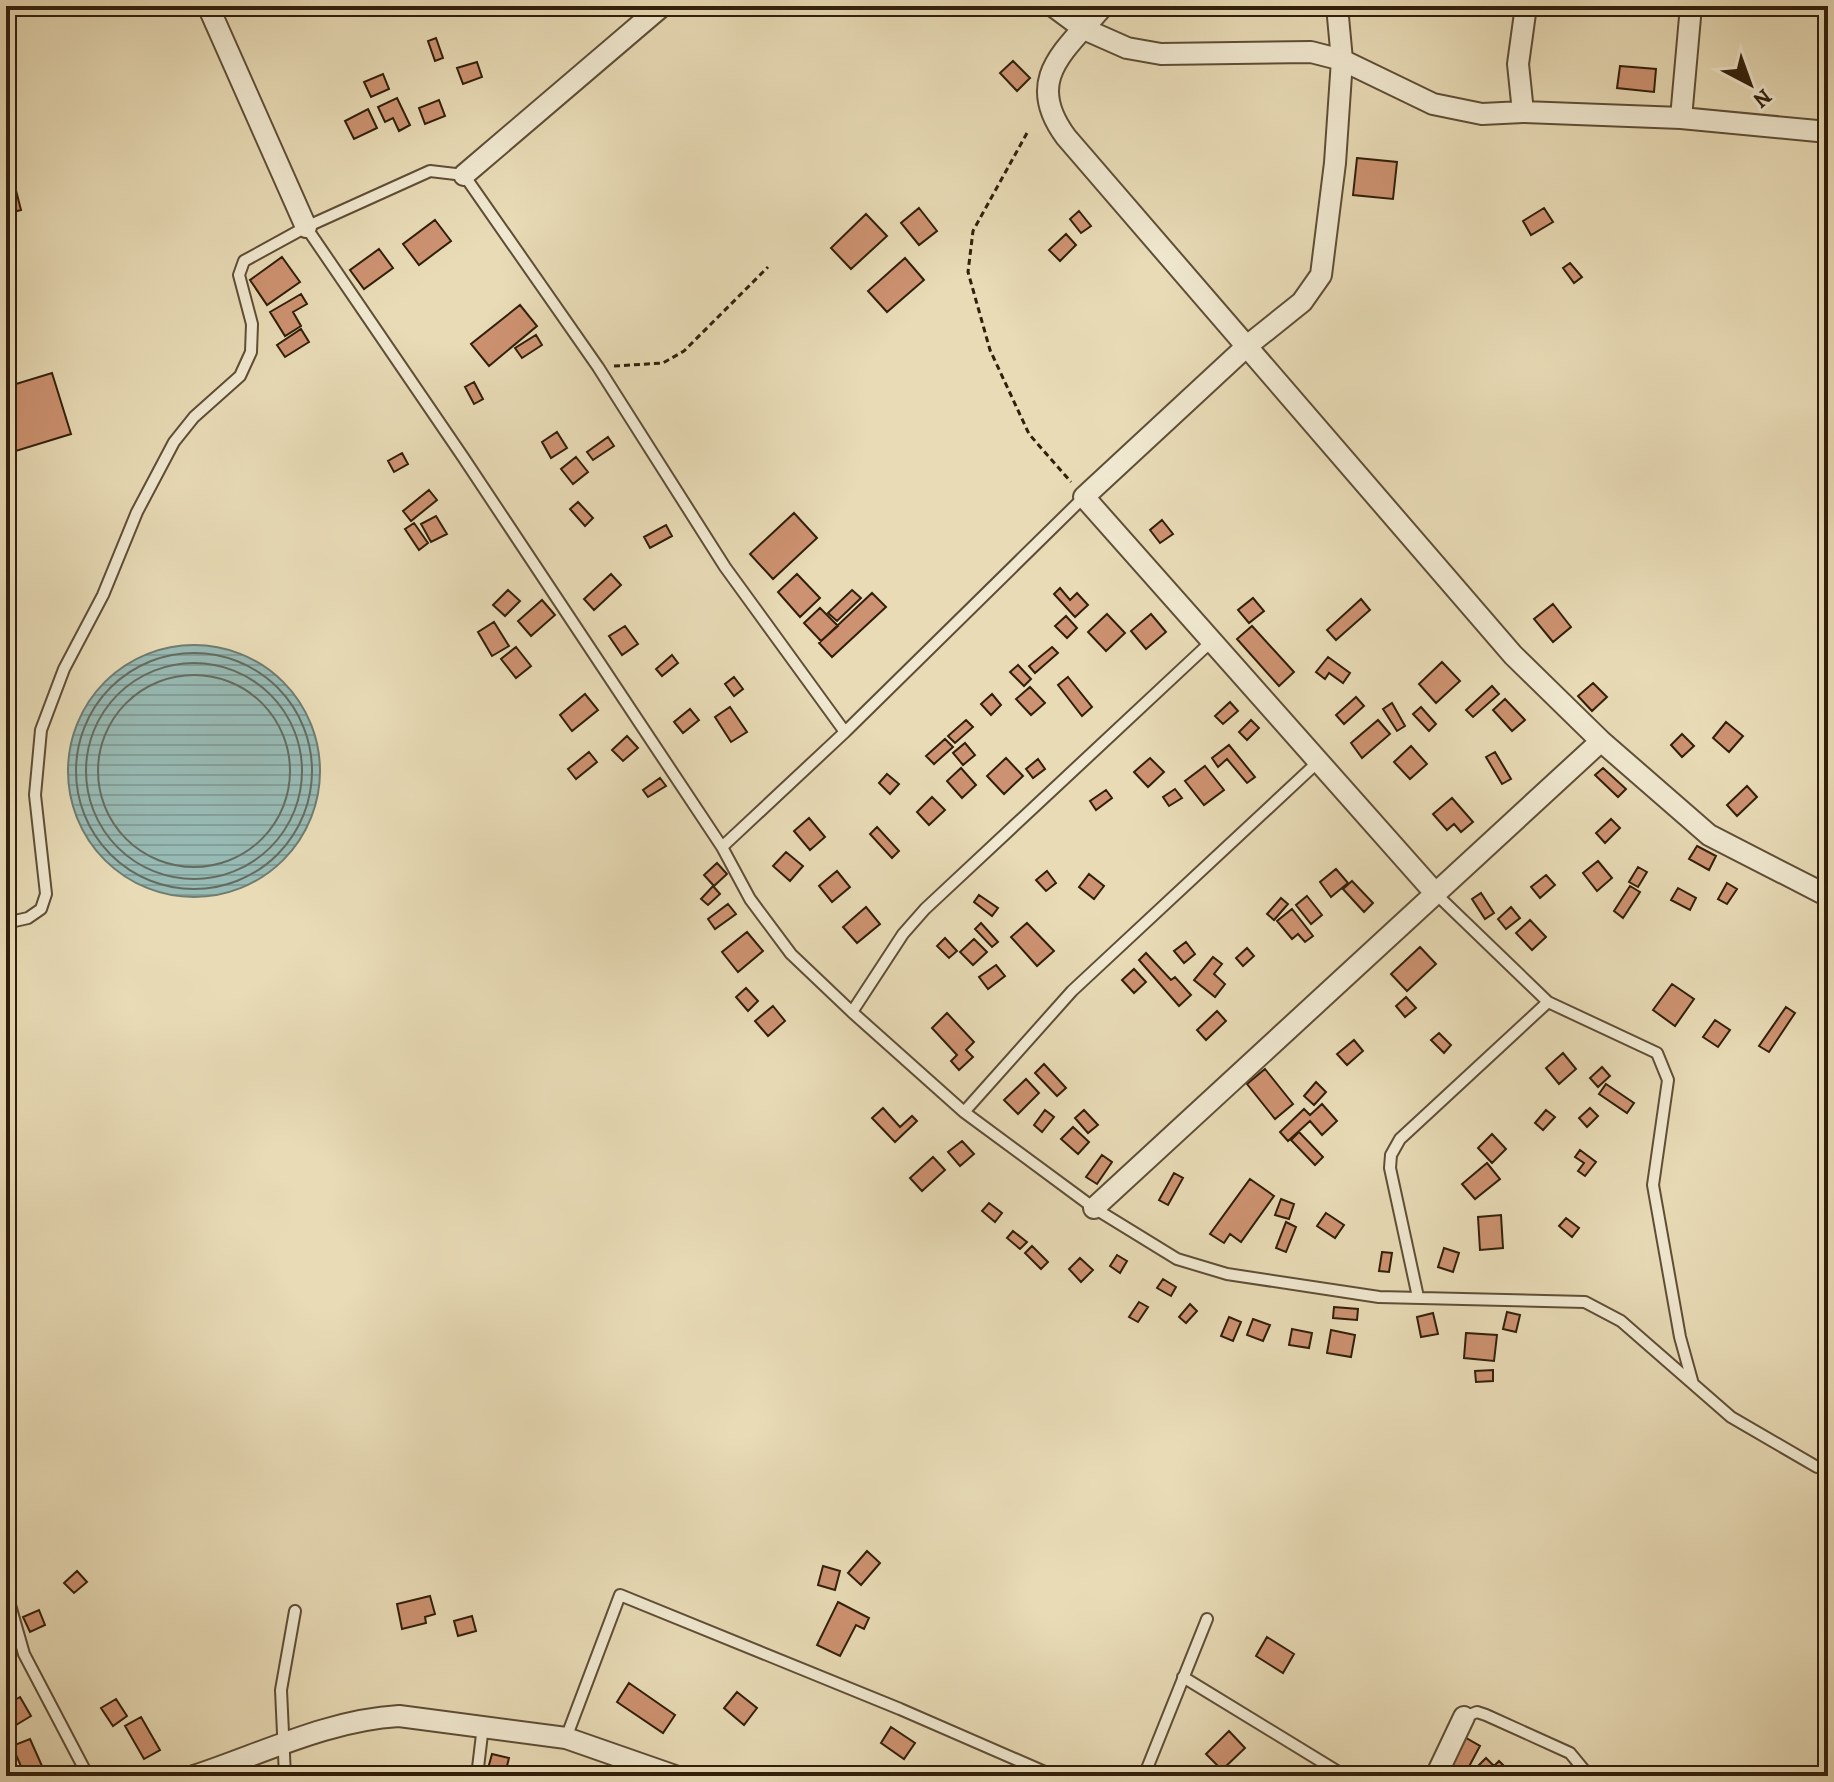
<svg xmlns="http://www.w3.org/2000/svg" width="1834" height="1782" viewBox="0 0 1834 1782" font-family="Alegreya,serif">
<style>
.water{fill:url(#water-rules);stroke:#6f7c70;stroke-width:2}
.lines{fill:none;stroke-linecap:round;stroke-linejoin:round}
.shore{stroke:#646c60;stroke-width:2}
.building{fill:#cd9271;stroke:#311f0b;stroke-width:2}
.lane-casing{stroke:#5f4e36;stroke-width:14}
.street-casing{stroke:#5f4e36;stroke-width:24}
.path{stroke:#311f0b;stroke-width:3;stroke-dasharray:6 4;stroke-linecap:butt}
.lane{stroke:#f0e8d0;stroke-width:10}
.street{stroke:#f0e8d0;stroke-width:20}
</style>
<defs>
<pattern id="water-rules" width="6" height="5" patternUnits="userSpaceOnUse" patternTransform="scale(2)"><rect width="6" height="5" fill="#98bab4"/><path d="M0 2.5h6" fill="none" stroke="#839f99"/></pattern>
</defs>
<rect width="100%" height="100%" fill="#e8dbb6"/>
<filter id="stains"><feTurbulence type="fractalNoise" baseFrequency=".0025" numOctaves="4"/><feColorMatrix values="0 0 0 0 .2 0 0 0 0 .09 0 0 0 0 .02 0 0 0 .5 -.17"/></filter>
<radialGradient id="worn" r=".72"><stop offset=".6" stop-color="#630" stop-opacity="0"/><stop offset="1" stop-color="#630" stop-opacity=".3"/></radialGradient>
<!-- water -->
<path class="water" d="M68 771a126 126 0 1 1 252 0a126 126 0 1 1-252 0Z"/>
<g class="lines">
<!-- shore -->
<path class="shore" d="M76 771a118 118 0 1 1 236 0a118 118 0 1 1-236 0Z
M86 771a108 108 0 1 1 216 0a108 108 0 1 1-216 0Z
M98 771a96 96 0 1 1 192 0a96 96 0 1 1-192 0Z"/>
</g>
<!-- building -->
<path class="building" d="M436,38L443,58L435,61L428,41Z
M1013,61L1030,78L1017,91L1000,73Z
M477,62L482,77L463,84L457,68Z
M1620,66L1656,69L1654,92L1617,88Z
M383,74L389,89L371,97L364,82Z
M397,98L410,125L399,131L393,118L385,122L378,107Z
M439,100L445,116L425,124L419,108Z
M368,109L377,128L354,139L345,121Z
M6,151L21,210L6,214Z
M1357,158L1397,162L1393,199L1353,195Z
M919,208L937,231L919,245L901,223Z
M1544,208L1553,222L1531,235L1523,221Z
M1079,211L1091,226L1081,233L1070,219Z
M866,214L887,236L851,269L831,248Z
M435,220L451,241L419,265L403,244Z
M1066,234L1076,245L1060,261L1049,250Z
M379,249L393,268L364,289L350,270Z
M282,257L300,282L267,305L250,280Z
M905,258L924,280L887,312L868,291Z
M1570,263L1582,277L1574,283L1563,268Z
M301,294L307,304L293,312L301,326L285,336L270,312Z
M520,305L537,326L489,366L471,344Z
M301,329L309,342L285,357L277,345Z
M536,335L542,345L522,358L515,348Z
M52,373L71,434L6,454V387Z
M474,382L483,399L474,404L465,387Z
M557,432L567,448L551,458L542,442Z
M608,437L614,446L593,460L587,452Z
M402,453L408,464L394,472L388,461Z
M576,457L588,472L573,484L561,469Z
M429,490L437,500L411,521L403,511Z
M578,502L593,518L585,526L570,509Z
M794,513L817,538L773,579L750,554Z
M436,516L447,534L431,542L421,524Z
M1162,520L1173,534L1160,543L1150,530Z
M414,523L428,543L419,550L405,529Z
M666,525L672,536L650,548L644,537Z
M611,574L621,585L594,610L584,599Z
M797,574L820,598L800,617L778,592Z
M1060,588L1070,600L1077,593L1088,605L1075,617L1054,594Z
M508,590L520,601L505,616L493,605Z
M852,590L861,598L837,621L828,613Z
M872,593L886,607L832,657L819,643Z
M1253,598L1264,611L1249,623L1238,610Z
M1361,599L1370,610L1336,640L1327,630Z
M542,600L555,615L531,636L518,621Z
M1553,604L1571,627L1553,642L1534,619Z
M820,608L838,626L821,641L804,623Z
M1107,614L1125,633L1106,651L1088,632Z
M1151,614L1166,632L1146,649L1131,631Z
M1066,616L1077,628L1067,638L1055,626Z
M494,622L509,646L492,656L478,632Z
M625,626L638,644L622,655L609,636Z
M1252,626L1294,672L1279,686L1237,639Z
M516,647L531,666L516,678L501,659Z
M1052,647L1058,653L1035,673L1029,666Z
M672,655L678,663L662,676L656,669Z
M1328,657L1350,673L1343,683L1329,673L1325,679L1316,672Z
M1442,662L1460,681L1436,703L1419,684Z
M1018,665L1031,679L1024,686L1010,672Z
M734,677L743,689L734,696L725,684Z
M1068,677L1092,707L1082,716L1058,685Z
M1593,683L1607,697L1592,711L1578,696Z
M1492,686L1499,694L1473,717L1466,710Z
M1030,687L1045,703L1031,715L1016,699Z
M585,694L598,710L572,731L560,715Z
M992,694L1001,705L991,715L981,704Z
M1356,697L1364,706L1344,724L1336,715Z
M1505,699L1525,720L1512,731L1493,710Z
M1230,702L1238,711L1223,724L1215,716Z
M1392,703L1405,726L1397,731L1383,709Z
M730,707L747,732L731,742L715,717Z
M1421,707L1436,724L1429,731L1413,714Z
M690,709L699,720L683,733L674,722Z
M966,720L973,727L955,743L948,736Z
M1251,720L1259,728L1247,740L1239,732Z
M1378,720L1390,734L1362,758L1351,743Z
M1726,722L1743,736L1729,752L1713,738Z
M1682,734L1694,746L1682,757L1671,745Z
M627,736L638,748L623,761L612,750Z
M945,739L953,747L934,764L926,756Z
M965,743L975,755L963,765L953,753Z
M1229,745L1255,777L1247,783L1227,759L1218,767L1212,758Z
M1411,746L1427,764L1410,779L1394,762Z
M589,752L597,762L576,779L568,769Z
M1495,752L1511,779L1502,784L1486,757Z
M1006,758L1023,776L1004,794L987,776Z
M1150,758L1164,772L1148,787L1134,772Z
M1038,759L1045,769L1033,778L1026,769Z
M1205,766L1224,790L1204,805L1185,781Z
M961,768L976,785L962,798L947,781Z
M1603,768L1626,789L1618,797L1595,775Z
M887,774L899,784L890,794L879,783Z
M660,778L666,786L648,797L643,790Z
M1747,786L1757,797L1737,816L1727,805Z
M1175,789L1182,798L1169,806L1163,797Z
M1106,790L1112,798L1096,810L1090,801Z
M932,797L945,810L929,825L917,812Z
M1452,798L1473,822L1461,832L1454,824L1447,830L1433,814Z
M809,818L825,837L810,850L794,831Z
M1611,819L1620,828L1605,843L1596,833Z
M877,827L899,851L892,858L870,834Z
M1697,846L1716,856L1709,870L1689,859Z
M786,852L803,866L790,881L773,866Z
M1598,861L1612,878L1597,891L1583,873Z
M717,863L727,874L714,886L704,875Z
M1638,867L1647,872L1638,887L1629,882Z
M1336,869L1348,883L1331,897L1320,882Z
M837,871L850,887L832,902L819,886Z
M1047,871L1056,883L1046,891L1036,880Z
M1089,874L1104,886L1094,899L1079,887Z
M1546,875L1555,885L1540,898L1531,887Z
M1352,881L1373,903L1364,912L1343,889Z
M1727,883L1737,889L1727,904L1718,899Z
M713,886L720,894L708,905L701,899Z
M1630,886L1640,892L1623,918L1614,911Z
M1678,888L1696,898L1690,910L1671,900Z
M1481,893L1494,913L1485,919L1472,899Z
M979,895L998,908L992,916L974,902Z
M1307,896L1322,915L1311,924L1296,905Z
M1281,898L1288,904L1274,920L1267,914Z
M728,904L736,914L715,929L708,919Z
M866,907L880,924L857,943L843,927Z
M1511,907L1520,918L1506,929L1498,919Z
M1292,909L1313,936L1305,942L1298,934L1292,939L1277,921Z
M1530,920L1546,937L1532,950L1516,933Z
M981,923L998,942L992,947L975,929Z
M1027,923L1054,951L1037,966L1011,937Z
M747,932L763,951L738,972L722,952Z
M945,938L957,951L949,958L937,946Z
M974,939L987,952L973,965L960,952Z
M1186,942L1195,954L1184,963L1174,951Z
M1420,947L1436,964L1407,991L1391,974Z
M1247,948L1254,956L1243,966L1236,958Z
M1146,953L1171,980L1175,977L1191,995L1179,1006L1139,960Z
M1213,957L1222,964L1214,974L1225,984L1215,997L1194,980Z
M996,965L1005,976L988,989L979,977Z
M1134,969L1146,982L1134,993L1122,980Z
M1672,984L1694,999L1675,1026L1653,1010Z
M746,988L758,1001L748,1011L736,997Z
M1406,997L1416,1008L1405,1017L1396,1006Z
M773,1006L785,1021L768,1036L755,1021Z
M1786,1007L1795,1013L1769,1052L1759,1046Z
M1217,1011L1226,1021L1206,1040L1197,1030Z
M947,1013L974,1042L966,1050L973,1057L959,1070L951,1061L957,1055L932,1028Z
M1715,1020L1730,1030L1718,1047L1703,1037Z
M1439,1033L1451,1045L1444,1053L1431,1040Z
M1354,1040L1363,1051L1347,1065L1337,1054Z
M1563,1053L1576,1069L1559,1084L1546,1068Z
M1044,1064L1066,1088L1057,1096L1035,1073Z
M1602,1067L1610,1076L1598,1087L1590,1078Z
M1265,1069L1293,1104L1275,1119L1247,1084Z
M1026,1079L1039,1093L1018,1114L1004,1100Z
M1316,1082L1326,1092L1314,1105L1304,1096Z
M1606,1084L1634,1103L1627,1113L1599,1094Z
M1322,1104L1337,1121L1322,1135L1310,1121L1288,1141L1280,1132L1304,1109L1310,1115Z
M883,1108L900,1127L912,1116L917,1121L895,1142L872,1118Z
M1590,1108L1598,1116L1587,1127L1579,1118Z
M1045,1110L1054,1117L1042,1132L1034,1125Z
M1084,1110L1098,1125L1088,1133L1075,1118Z
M1546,1110L1555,1117L1543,1130L1535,1123Z
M1073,1127L1089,1142L1078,1154L1061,1139Z
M1299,1132L1323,1157L1315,1165L1291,1140Z
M1492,1134L1506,1149L1492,1163L1478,1148Z
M962,1141L974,1154L960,1166L948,1152Z
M1580,1150L1596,1162L1585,1176L1578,1171L1584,1163L1575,1157Z
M1102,1155L1112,1162L1097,1184L1086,1177Z
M933,1157L945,1170L922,1191L910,1178Z
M1487,1163L1500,1179L1475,1199L1462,1184Z
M1174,1173L1183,1178L1168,1205L1159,1200Z
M1250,1179L1274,1196L1241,1242L1230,1234L1224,1243L1210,1234Z
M1281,1199L1294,1204L1289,1219L1275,1215Z
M989,1203L1002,1213L995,1222L982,1211Z
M1326,1213L1344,1225L1335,1238L1317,1226Z
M1501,1215L1503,1248L1480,1250L1478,1217Z
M1566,1218L1579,1228L1572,1237L1559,1226Z
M1286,1222L1296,1227L1286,1252L1276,1248Z
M1013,1231L1027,1242L1020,1249L1007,1238Z
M1032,1246L1048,1262L1041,1269L1025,1253Z
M1444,1248L1459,1253L1453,1272L1438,1267Z
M1382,1252L1392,1253L1389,1272L1379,1271Z
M1117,1255L1127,1261L1120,1273L1110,1266Z
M1080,1258L1093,1270L1081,1282L1069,1269Z
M1163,1279L1176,1287L1171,1296L1157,1288Z
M1139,1302L1148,1307L1138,1322L1129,1317Z
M1190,1304L1197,1311L1186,1323L1179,1317Z
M1334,1307L1358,1309L1357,1320L1333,1318Z
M1507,1312L1520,1315L1516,1332L1503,1329Z
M1433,1313L1438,1334L1421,1337L1417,1317Z
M1229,1317L1241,1322L1233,1341L1221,1336Z
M1253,1319L1270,1325L1263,1341L1247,1335Z
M1292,1329L1312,1333L1309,1348L1289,1345Z
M1331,1330L1355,1335L1351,1357L1327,1353Z
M1466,1333L1497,1335L1494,1361L1464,1358Z
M1493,1370V1381L1476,1382L1475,1371Z
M867,1551L880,1563L861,1585L848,1573Z
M823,1566L840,1571L835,1590L818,1585Z
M77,1571L87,1582L74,1593L64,1583Z
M430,1596L435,1614L425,1617L426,1623L402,1629L397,1604Z
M838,1602L869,1618L864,1629L856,1625L840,1656L817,1645Z
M39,1610L45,1625L30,1632L23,1617Z
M472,1616L476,1631L458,1636L454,1621Z
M1267,1637L1294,1654L1283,1673L1256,1656Z
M629,1683L675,1715L663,1733L617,1702Z
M737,1692L757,1708L744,1725L724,1708Z
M20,1697L31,1716L6,1731V1705Z
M116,1699L127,1716L113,1726L101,1708Z
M141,1717L160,1750L144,1759L125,1726Z
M891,1727L915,1743L904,1759L881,1743Z
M1229,1731L1245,1748L1222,1770L1206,1754Z
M1461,1735L1480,1746L1464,1776H1454L1442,1770Z
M30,1739L42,1766L24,1773L12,1746Z
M492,1754L509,1758L505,1774L513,1776H486Z
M1486,1758L1494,1766L1499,1761L1514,1776H1474L1471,1773Z"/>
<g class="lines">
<defs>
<path id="lane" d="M306,227L463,457L722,847L750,899L791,954L852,1012L964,1112L1094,1208L1177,1259L1227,1274L1379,1297L1585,1302L1621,1321L1731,1417L1817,1467H1828
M722,847L845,732L1084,497
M1436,894L1548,1002L1657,1053L1668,1080L1653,1185L1680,1337L1693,1384
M6,923L28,918L41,909L46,894L35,795L41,730L64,669L103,595L137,512L174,442L194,417L240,376L251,352L252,324L239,275L244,261L306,227L430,171L464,175L598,367L725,567L845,732
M852,1012L903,934L925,909L1213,640
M964,1112L1072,991L1320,760
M1418,1297L1390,1168L1391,1155L1400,1139L1548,1002
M6,1591L24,1654L88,1776
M1183,1677L1345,1776
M1464,1717L1477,1712L1486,1715L1570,1753L1589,1776
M566,1738L620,1595L900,1709L1054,1776
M285,1776L281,1690L295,1611
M477,1776L483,1726
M1144,1776L1207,1619"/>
<path id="street" d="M208,6L306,227
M1053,6L1084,29L1127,48L1161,54L1311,52L1342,60L1433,104L1482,114L1523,112L1681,118L1828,132
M1103,6C1065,51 1023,79 1066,137L1513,655L1601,741L1709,835L1828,896
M1337,6L1342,60L1335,163L1321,275L1302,302L1247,346L1084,497L1436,894
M1523,112L1518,64L1526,6
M1681,118L1691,6
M464,175L662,6
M1094,1208L1601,741
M194,1776C261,1754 328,1720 399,1716L566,1738L675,1776
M1436,1776L1464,1717"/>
</defs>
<!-- lane casing -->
<use href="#lane" class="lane-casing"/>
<!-- street casing -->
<use href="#street" class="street-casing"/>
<!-- path -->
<path class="path" d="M1027,133L973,231L968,272L990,350L1029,434L1071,482
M614,366L663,363L684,351L768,267"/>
<!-- lane -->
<use href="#lane" class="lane"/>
<!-- street -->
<use href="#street" class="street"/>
</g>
<!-- margin -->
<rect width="1834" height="1782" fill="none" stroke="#e8dbb6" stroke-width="32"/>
<rect x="8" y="8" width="1818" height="1766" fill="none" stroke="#311f0b" stroke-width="4"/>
<rect x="16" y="16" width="1802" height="1750" fill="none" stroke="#311f0b" stroke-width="2"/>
<!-- north arrow -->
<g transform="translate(1750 84) rotate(139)" stroke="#f0e8d0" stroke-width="6" paint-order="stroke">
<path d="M0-6L14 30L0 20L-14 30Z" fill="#311f0b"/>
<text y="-12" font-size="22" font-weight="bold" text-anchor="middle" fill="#311f0b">N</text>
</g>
<rect width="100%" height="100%" filter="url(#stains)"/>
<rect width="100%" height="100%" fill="url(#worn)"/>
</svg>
